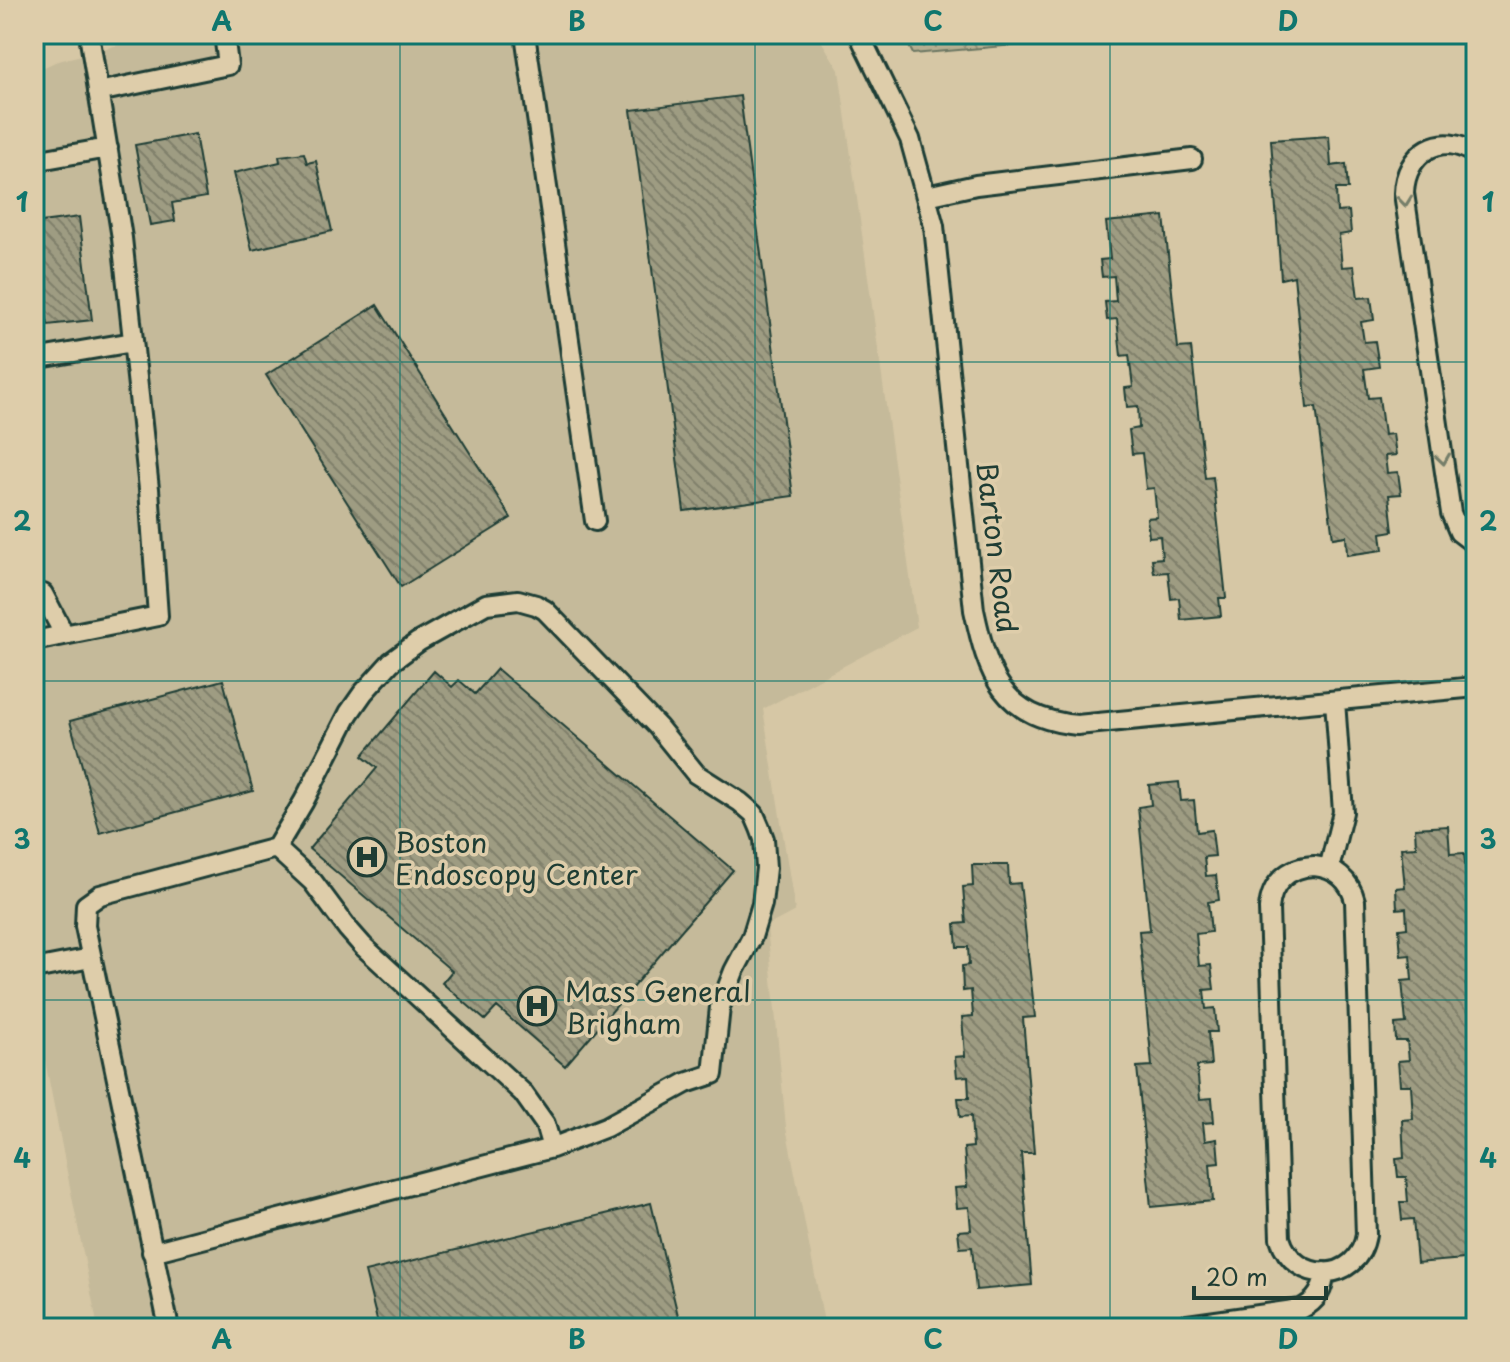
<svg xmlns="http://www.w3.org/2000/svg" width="1510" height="1362" viewBox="0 0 1510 1362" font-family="'Playpen Sans',sans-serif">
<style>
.built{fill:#c5ba9a}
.park{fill:url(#park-crowns);stroke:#6a7662;stroke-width:2}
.building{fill:url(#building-back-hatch);stroke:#1f3d34;stroke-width:2}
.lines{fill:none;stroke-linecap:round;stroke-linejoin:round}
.lane-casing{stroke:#1f3d34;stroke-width:24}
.lane{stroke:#decdaa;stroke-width:18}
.oneway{stroke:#757e69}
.grid{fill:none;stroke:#0f766e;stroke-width:2;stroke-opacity:0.55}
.labels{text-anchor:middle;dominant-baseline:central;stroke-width:7;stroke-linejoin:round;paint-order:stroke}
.street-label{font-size:28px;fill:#1f3d34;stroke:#decdaa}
.poi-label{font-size:28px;fill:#1f3d34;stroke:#decdaa;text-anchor:start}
.neatline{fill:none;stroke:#0f766e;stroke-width:3}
.grid-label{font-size:26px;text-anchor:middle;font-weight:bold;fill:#0f766e}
</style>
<defs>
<pattern id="park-crowns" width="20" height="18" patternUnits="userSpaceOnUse" patternTransform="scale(2)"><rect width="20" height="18" fill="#b5ae90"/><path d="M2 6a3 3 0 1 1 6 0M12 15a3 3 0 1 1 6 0" fill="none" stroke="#938f76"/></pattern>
<pattern id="building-back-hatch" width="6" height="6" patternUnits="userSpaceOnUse" patternTransform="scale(2)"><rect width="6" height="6" fill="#9e9c82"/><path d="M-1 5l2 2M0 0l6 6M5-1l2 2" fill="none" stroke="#80806b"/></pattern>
</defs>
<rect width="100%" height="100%" fill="#d6c7a5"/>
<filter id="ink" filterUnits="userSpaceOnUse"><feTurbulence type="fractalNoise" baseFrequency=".0125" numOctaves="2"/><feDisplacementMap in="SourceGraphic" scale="16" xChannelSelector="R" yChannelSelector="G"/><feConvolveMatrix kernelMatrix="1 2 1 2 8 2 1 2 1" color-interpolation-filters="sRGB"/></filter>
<g filter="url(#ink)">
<!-- built -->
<path class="built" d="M159,34H817L839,70L917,627L763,709L795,911L767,926L786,1127L825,1327L98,1328L34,1005V72L55,62Z"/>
<!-- park -->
<path class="park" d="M903,34H1142L913,54Z"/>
<!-- building -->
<path class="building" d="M740,96L793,496L684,511L631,110Z
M195,134L206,197L172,203L175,221L150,225L135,145Z
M1329,136L1331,166L1346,164L1348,189H1336L1337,212L1349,211L1351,233L1339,235L1342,267L1354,266L1358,298L1371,297L1374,320L1361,322L1364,342L1375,341L1379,367L1364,369L1368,398L1379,397L1384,435L1393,434L1396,455L1385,456L1387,473L1398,472L1401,494L1389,495L1393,531L1381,533L1383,550L1347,555L1346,536L1333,538L1316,407L1307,408L1294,276L1281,279L1271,140Z
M304,153L307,163L316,161L332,231L252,250L234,173L280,162L279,156Z
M1164,216L1178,348L1191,347L1205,478L1213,477L1226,598H1219L1221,616L1181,620L1179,598L1171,599L1168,572L1154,573L1152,559L1162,558L1160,536L1149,537L1147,518L1157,517L1154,488L1146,489L1142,453L1132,454L1129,430L1139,428L1138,406L1127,407L1125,388L1133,387L1129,355L1121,356L1117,319L1107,320L1105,302L1116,301L1114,276L1102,277L1100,260L1110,259L1106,222Z
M79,217L92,320L48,325L46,314L34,316V223Z
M377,305L511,518L401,587L266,375Z
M497,669L733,870L565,1066L497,1007L485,1020L442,983L452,971L309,849L377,768L362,756L434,671L452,687L459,680L475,694Z
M223,680L253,791L100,833L70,721Z
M1179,782L1181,801L1194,800L1197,832L1212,830L1215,856L1204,857L1206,876L1216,875L1219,900L1208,902L1211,932L1196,934L1199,966L1211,965L1214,989L1204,990L1206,1009L1215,1008L1217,1032H1208L1211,1065L1197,1066L1200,1099L1212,1098L1214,1122L1203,1123L1205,1141L1217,1139L1219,1163L1210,1164L1213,1201L1151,1207L1137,1067L1152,1066L1139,931L1150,930L1138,807L1151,805L1149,785Z
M1448,826L1450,854L1464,853L1476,966V983L1466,984L1476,1079V1119L1466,1120L1476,1258L1417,1263L1413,1219L1402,1220L1400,1202H1408L1406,1177H1398L1396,1159L1404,1158L1402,1120L1413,1119L1411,1085H1400L1398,1061L1409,1060L1407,1041H1396L1395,1024L1406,1023L1402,981L1412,980L1410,955L1401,956L1399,929L1407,928L1406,908L1397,909L1396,888L1405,887L1401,848L1416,847L1415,828Z
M972,865H1008L1009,884L1020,883L1035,1017L1023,1018L1034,1153H1021L1032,1285L976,1290L972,1247L960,1248L958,1231L971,1230L969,1207L957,1208L955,1188L967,1187L964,1148L973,1147L971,1116L960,1117L958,1098H969L968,1076L957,1077L955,1057L965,1056L962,1017L973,1016L971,990L963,991L962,966L969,965L968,947H957L955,924L966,923L963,887L973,886Z
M651,1203L681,1328H379L365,1272Z"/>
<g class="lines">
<defs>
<path id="lane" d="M525,34L595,521
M859,34L910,139L934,226L974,610C988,675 1002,718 1077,725L1476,687
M98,92L228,65L224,34
M1476,155C1442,129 1405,153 1404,193L1451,513L1459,532L1476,545
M34,161L108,148
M927,196L976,185L1192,159
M34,359L133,342
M34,593L43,594L64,634
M34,641L158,616L149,489L122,238L89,34
M276,848L313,882L348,929L363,946L523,1093L545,1124L552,1148
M1314,866C1335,868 1350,880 1355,901L1366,1235C1358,1284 1294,1285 1280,1238L1269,909C1271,883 1288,867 1314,866Z
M1329,869L1343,812L1335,701
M34,969L91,958
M152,1252L552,1148L606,1127L686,1083L713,1074L720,1007L734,971L752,937L762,904L766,868L764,839L760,828L754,814L740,802L696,774L658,727L545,610L536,605L518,600L486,604L418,642L391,662L363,693L349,713L304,801L276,848L100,895L86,905L85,926L169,1328
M1166,1328L1301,1309C1317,1301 1324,1289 1324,1272"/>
</defs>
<!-- lane casing -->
<use href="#lane" class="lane-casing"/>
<!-- lane -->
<use href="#lane" class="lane"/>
</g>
<!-- one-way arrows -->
<defs><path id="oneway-chevron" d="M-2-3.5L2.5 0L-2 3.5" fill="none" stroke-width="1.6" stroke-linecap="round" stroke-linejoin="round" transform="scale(2)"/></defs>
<g class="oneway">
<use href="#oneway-chevron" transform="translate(1405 201) rotate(84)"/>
<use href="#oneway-chevron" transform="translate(1443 459) rotate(82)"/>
</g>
</g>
<!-- grid -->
<path class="grid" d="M400,34V1328M755,34V1328M1110,34V1328M34,362H1476M34,681H1476M34,1000H1476"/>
<!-- icons -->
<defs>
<symbol id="hospital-ring" viewBox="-11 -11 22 22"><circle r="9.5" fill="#decdaa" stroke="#1f3d34" stroke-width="1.5"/><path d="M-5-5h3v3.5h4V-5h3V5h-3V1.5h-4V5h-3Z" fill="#1f3d34"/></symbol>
</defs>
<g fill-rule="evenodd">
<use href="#hospital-ring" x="345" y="835" width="44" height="44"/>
<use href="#hospital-ring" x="515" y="984" width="44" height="44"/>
</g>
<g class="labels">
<!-- street labels -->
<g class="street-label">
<text transform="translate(998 547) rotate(83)">Barton Road</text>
</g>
<!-- poi labels -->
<g class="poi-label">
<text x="395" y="841">Boston<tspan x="395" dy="32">Endoscopy Center</tspan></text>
<text x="565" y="990">Mass General<tspan x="565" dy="32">Brigham</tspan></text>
</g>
</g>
<!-- margin -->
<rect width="1510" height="1362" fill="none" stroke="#decdaa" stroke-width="88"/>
<!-- scale -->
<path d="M1194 1286v12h132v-12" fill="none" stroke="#1f3d34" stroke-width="4"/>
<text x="1206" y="1286" font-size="24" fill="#1f3d34" stroke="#decdaa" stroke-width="6" paint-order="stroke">20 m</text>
<rect x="44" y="44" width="1422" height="1274" class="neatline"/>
<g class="grid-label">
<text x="222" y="31">A</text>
<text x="577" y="31">B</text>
<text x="933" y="31">C</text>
<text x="1288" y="31">D</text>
<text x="22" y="212">1</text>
<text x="1488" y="212">1</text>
<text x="22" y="531">2</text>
<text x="1488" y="531">2</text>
<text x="22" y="849">3</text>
<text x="1488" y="849">3</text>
<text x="22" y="1168">4</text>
<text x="1488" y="1168">4</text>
<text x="222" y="1349">A</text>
<text x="577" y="1349">B</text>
<text x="933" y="1349">C</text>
<text x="1288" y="1349">D</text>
</g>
</svg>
